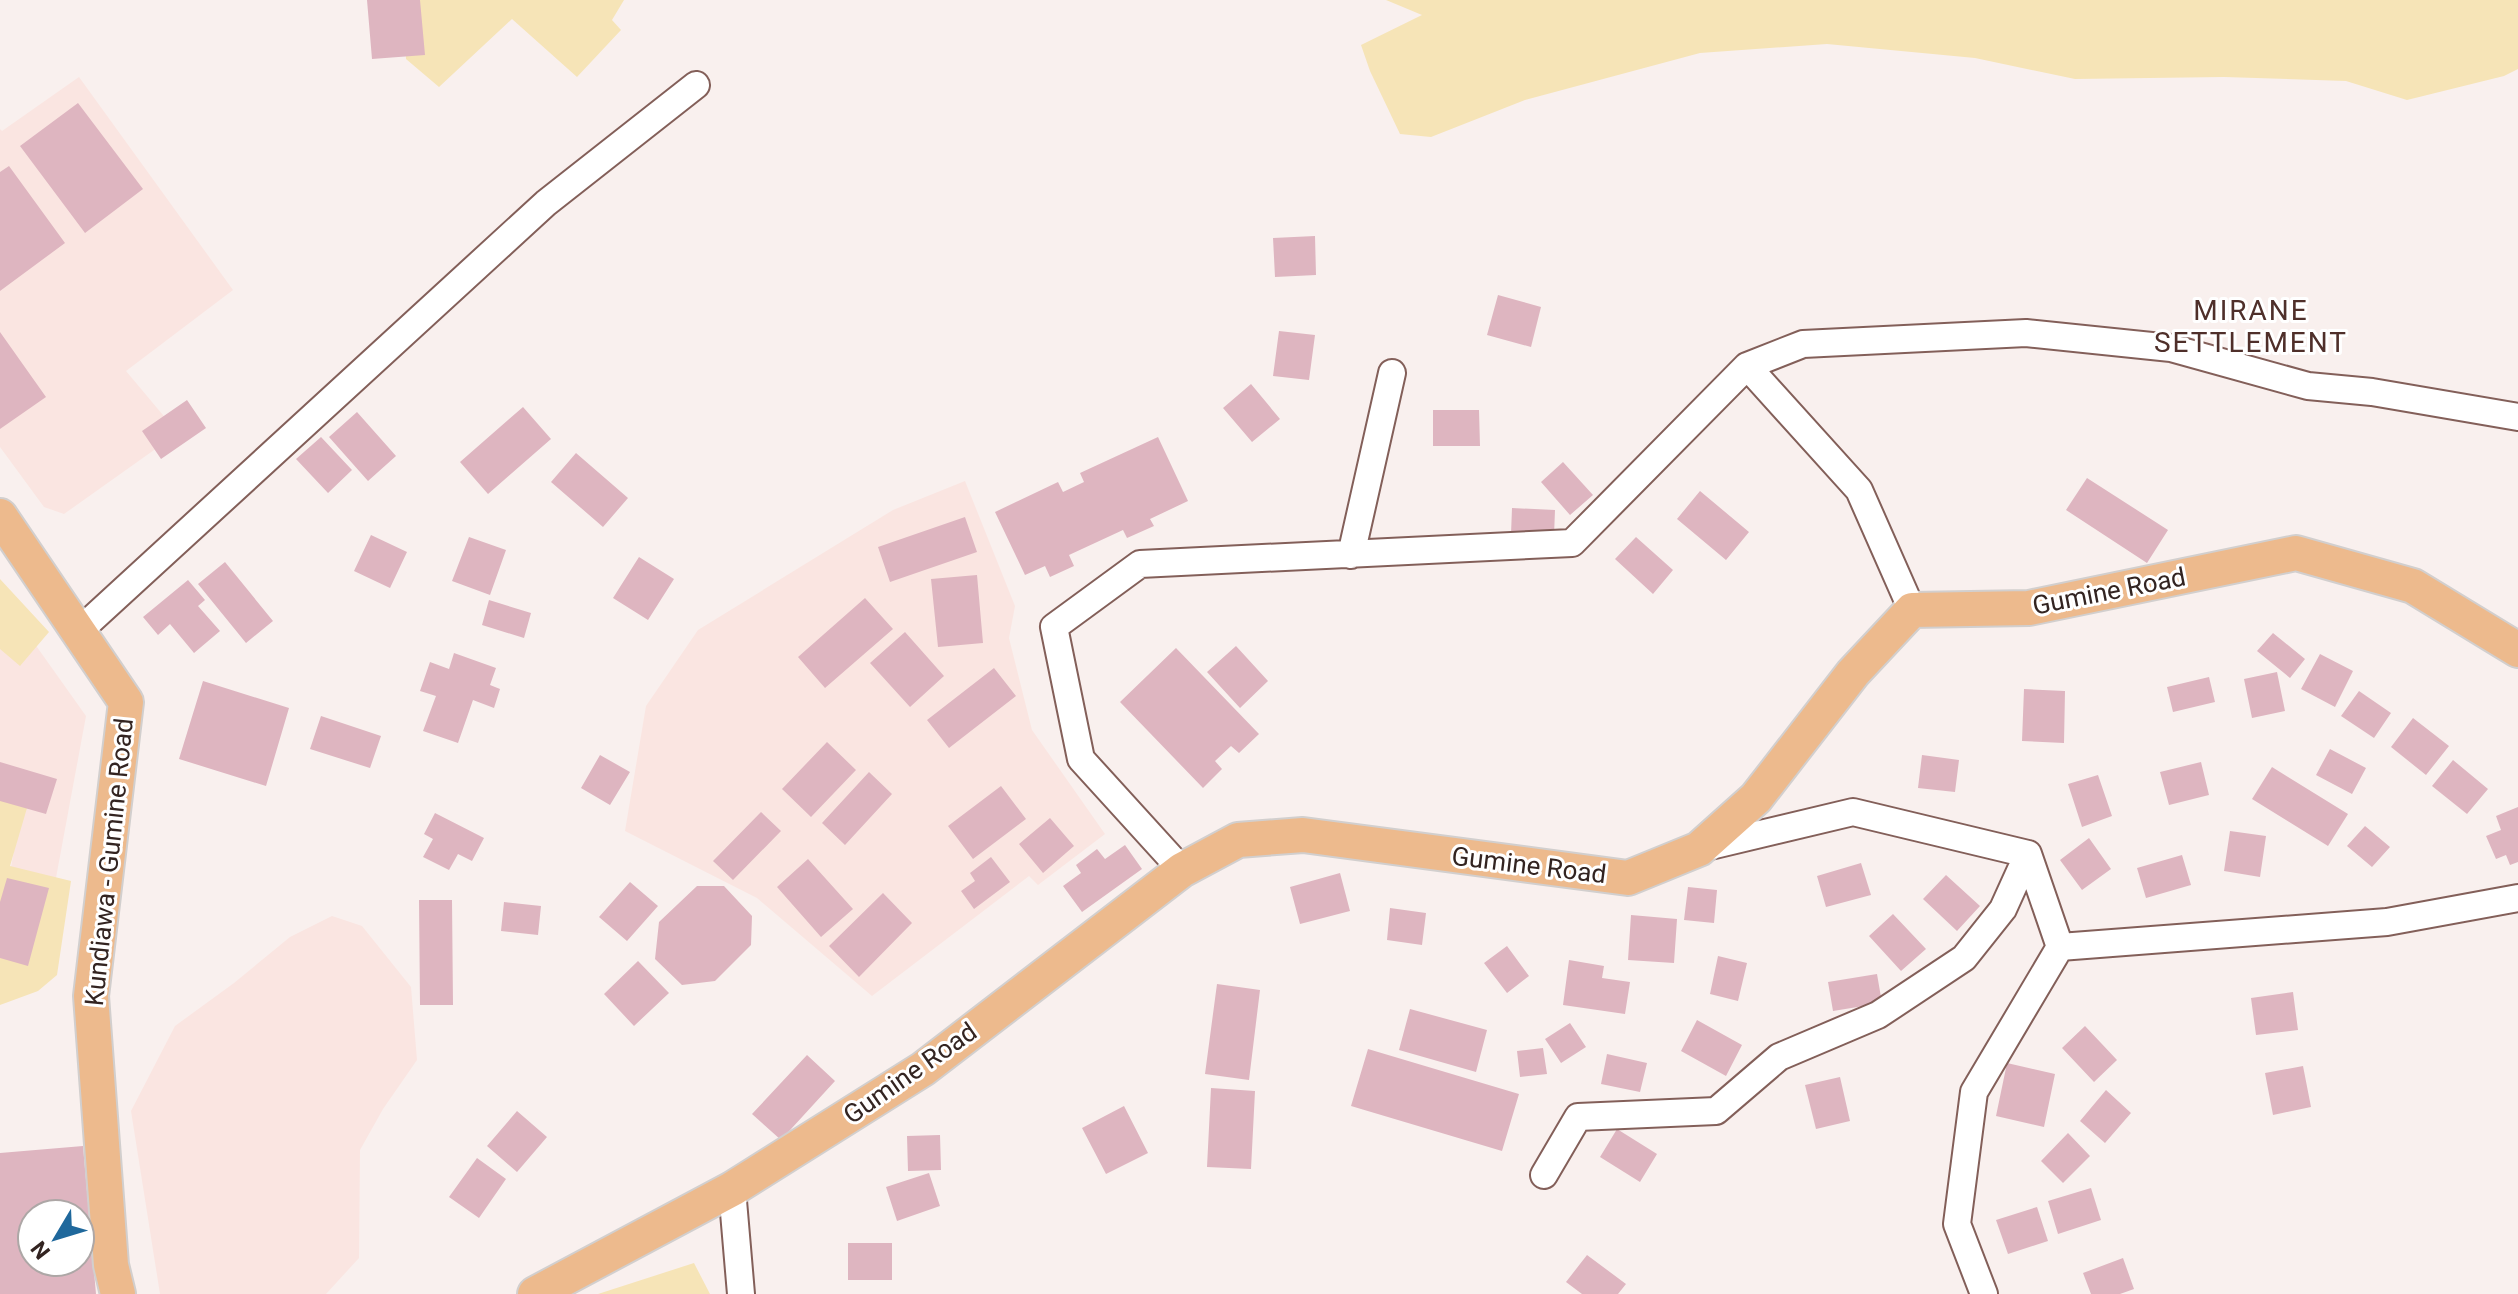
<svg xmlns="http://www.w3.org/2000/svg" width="2518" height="1294" viewBox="0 0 2518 1294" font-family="Roboto,sans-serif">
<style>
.built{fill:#fae5e1}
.green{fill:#f6e4b7}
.building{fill:#deb5c0;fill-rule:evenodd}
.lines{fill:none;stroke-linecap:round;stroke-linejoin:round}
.minor-casing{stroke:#835f59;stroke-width:30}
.major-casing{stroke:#d2cfce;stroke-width:38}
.minor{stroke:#fff;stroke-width:26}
.major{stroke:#edba8d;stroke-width:34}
.labels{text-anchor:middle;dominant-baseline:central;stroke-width:6;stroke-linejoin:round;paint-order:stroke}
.street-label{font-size:26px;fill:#332421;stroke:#fff}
.neighbourhood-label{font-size:28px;letter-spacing:2px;fill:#4f2f2a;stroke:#fff}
</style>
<rect width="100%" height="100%" fill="#f9f0ee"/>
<!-- built -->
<path class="built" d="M79,77L233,290L126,371L178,433L64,514L44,507L0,447V129L2,131Z
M965,481L1015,606L1009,638L1032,730L1105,834L1038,885L1029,876L872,996L757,898L625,831L646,706L698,630L893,510Z
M0,595L86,716L45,937L0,925L23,804L0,799Z
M332,916L362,926L411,987L417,1060L383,1109L360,1150L359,1258L326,1294H160L131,1111L175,1026L234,983L290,937Z"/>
<!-- green -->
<path class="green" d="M404,0H624L612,20L621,30L577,77L512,19L439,87L406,59Z
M1386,0H2518V69L2504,76L2407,100L2346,81L2224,77L2075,79L1975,58L1827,44L1700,53L1525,100L1431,137L1400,134L1370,71L1361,45L1422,15Z
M0,579L49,632L20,666L0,649Z
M0,800L27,808L10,866L71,881L57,975L38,991L0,1005Z
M694,1263L710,1294H598Z"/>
<!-- building -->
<path class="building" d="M367,0H420L425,55L372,59Z
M78,103L143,189L85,233L20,146Z
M9,166L65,243L0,291V172Z
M1315,236L1316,275L1275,277L1273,238Z
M1498,295L1541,307L1531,347L1487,335Z
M1279,331L1315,335L1309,380L1273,376Z
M0,332L46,397L0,429Z
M1251,384L1280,419L1252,442L1223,408Z
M187,400L206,428L161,459L142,431Z
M523,407L551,439L488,494L460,462Z
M1433,410H1479L1480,446H1433Z
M357,412L396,456L368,481L329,437Z
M321,437L352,470L328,493L296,459Z
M1158,437L1188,501L1150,519L1154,526L1127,538L1123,530L1069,555L1074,566L1050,577L1045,566L1025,575L995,512L1058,482L1063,492L1084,482L1080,473Z
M576,453L628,498L603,527L551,482Z
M1563,462L1593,495L1570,515L1541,482Z
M2087,478L2168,530L2147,563L2066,510Z
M1700,491L1749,532L1726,560L1677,519Z
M1512,508L1555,510L1554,536L1511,534Z
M965,517L977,552L890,582L878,547Z
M371,535L407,552L390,588L354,571Z
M469,537L506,550L490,595L452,581Z
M1636,537L1673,570L1653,594L1615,559Z
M639,557L674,579L648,620L613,598Z
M225,562L273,621L246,643L198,584Z
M977,575L983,643L938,647L931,579Z
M188,580L205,600L198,606L220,631L194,653L170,624L158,635L143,617Z
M865,598L893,629L825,688L798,657Z
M489,600L531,613L524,638L482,625Z
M905,632L944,676L910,707L870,663Z
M2273,633L2305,659L2290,678L2257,651Z
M1236,646L1268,681L1240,708L1207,672Z
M1176,648L1259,734L1239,753L1231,746L1215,761L1222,769L1203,788L1120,702Z
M454,653L496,668L490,685L500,689L494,708L473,700L458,743L423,731L436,696L420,691L430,662L449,669Z
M2320,654L2353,671L2335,707L2301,689Z
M994,668L1016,696L949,748L927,720Z
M2277,672L2285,711L2252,718L2244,679Z
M2209,677L2215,702L2173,712L2167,687Z
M203,681L289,708L266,786L179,759Z
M2024,689L2065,691L2064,743L2022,741Z
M2359,691L2391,713L2374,738L2341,716Z
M321,716L381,736L370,768L310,749Z
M2413,718L2449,746L2426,775L2391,747Z
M827,742L856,770L811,817L782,789Z
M2330,749L2366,768L2352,794L2316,775Z
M600,755L630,772L610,805L581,788Z
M1922,755L1959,760L1955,792L1918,788Z
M2453,760L2488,789L2467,814L2432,786Z
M0,762L57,779L46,814L0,801Z
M2201,762L2209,795L2169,805L2160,772Z
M2272,767L2348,814L2328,846L2252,799Z
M869,772L892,794L845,845L822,823Z
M2098,775L2112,816L2082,827L2068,784Z
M1001,786L1026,819L973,859L948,826Z
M2518,807V862L2510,865L2506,855L2496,859L2486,836L2501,830L2496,816Z
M761,812L781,831L733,880L713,861Z
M435,813L484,838L472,861L458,854L449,870L423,857L433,839L424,834Z
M1050,818L1074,846L1043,873L1019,844Z
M2365,826L2390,847L2372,867L2347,846Z
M2230,831L2266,836L2260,877L2224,871Z
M2089,838L2111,869L2082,890L2060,860Z
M1125,845L1142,869L1082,912L1063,886L1081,873L1076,865L1097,849L1105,859Z
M2182,855L2191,885L2146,898L2137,868Z
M991,857L1010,882L974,909L961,891L975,881L970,873Z
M808,859L853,909L821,937L777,887Z
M1861,863L1871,895L1826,907L1817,876Z
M1340,873L1350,911L1300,924L1290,887Z
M1946,875L1980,906L1957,931L1923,899Z
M7,878L49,888L28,966L0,958V902Z
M630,882L658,906L627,941L599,917Z
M697,886H724L752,916L751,945L715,981L682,985L655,959L659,922Z
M1688,887L1717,890L1714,923L1684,920Z
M883,893L912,923L859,977L829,946Z
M419,900H452L453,1005H420Z
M504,902L541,906L538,935L501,931Z
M1390,908L1426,913L1422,945L1387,940Z
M1893,914L1926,949L1901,971L1869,936Z
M1631,915L1677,919L1674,963L1628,960Z
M1507,946L1529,976L1507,993L1484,963Z
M1718,956L1747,963L1738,1001L1710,994Z
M1569,960L1604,966L1602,978L1630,982L1625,1014L1563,1005Z
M638,961L669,993L634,1026L604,994Z
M1877,974L1882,1003L1833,1011L1828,982Z
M1217,984L1260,990L1249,1080L1205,1074Z
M2293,992L2298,1030L2256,1035L2251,998Z
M1410,1009L1487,1030L1476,1072L1399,1050Z
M1697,1020L1742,1045L1726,1076L1681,1051Z
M1570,1023L1586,1047L1561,1063L1545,1039Z
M2085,1026L2117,1060L2094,1082L2062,1048Z
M1543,1048L1547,1074L1520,1077L1517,1051Z
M1368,1049L1519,1094L1502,1151L1351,1106Z
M1607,1054L1647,1063L1640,1092L1601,1084Z
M807,1055L835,1081L781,1140L752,1114Z
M2007,1063L2055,1074L2044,1127L1996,1116Z
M2303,1066L2311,1107L2273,1115L2265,1073Z
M1840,1077L1850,1121L1816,1129L1805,1085Z
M1211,1088L1255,1091L1251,1169L1207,1167Z
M2106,1090L2131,1113L2105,1143L2080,1121Z
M1124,1106L1148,1153L1106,1174L1082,1128Z
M517,1111L547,1137L517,1172L487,1146Z
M1617,1129L1657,1154L1640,1182L1600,1157Z
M2068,1133L2090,1156L2063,1183L2041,1161Z
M940,1135L941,1170L908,1171L907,1136Z
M83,1146L96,1294H0V1153ZM32,1214H80V1262H32Z
M477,1158L506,1179L479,1218L449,1197Z
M929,1173L940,1206L897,1221L886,1187Z
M2091,1188L2101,1220L2058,1234L2048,1201Z
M2037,1207L2048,1241L2008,1254L1996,1220Z
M848,1243H892V1280H848Z
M1587,1255L1626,1284L1618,1294H1582L1566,1282Z
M2123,1258L2134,1289L2120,1294H2091L2083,1273Z"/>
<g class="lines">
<defs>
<path id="minor" d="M1747,366L1803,344L2026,333L2171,348L2308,386L2372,392L2518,417
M1351,555L1392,373
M78,632L546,203L696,85
M1702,848L1853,812L2028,854L2060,947L1974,1092L1957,1224L1984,1294
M1182,870L1081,759L1054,627L1140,564L1572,543L1747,366L1859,490L1912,610
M2060,947L2387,922L2518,898
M1544,1175L1578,1117L1716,1111L1779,1057L1878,1015L1964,958L2003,909L2028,854
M732,1189L741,1294"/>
<path id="major" d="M0,516L126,702L91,996L111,1265L118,1294
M535,1294L732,1189L923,1069L1182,870L1238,840L1303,835L1628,878L1699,849L1756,798L1853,673L1912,610L2029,608L2296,553L2413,586L2518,650"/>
</defs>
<!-- minor casing -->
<use href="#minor" class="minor-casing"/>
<!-- major casing -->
<use href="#major" class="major-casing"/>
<!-- minor -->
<use href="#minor" class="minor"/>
<!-- major -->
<use href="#major" class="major"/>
</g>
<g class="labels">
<!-- street labels -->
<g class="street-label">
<text transform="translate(2109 591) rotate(-11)">Gumine Road</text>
<text transform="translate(109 862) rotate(-84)">Kundiawa - Gumine Road</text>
<text transform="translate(1529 865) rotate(7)">Gumine Road</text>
<text transform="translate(910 1073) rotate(-35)">Gumine Road</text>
</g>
<!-- neighbourhood labels -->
<g class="neighbourhood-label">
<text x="2251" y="310">MIRANE<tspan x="2251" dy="32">SETTLEMENT</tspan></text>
</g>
</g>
<!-- north arrow -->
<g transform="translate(56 1238) rotate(232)"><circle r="38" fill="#ffffff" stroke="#ada7a6" stroke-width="2"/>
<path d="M0-6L14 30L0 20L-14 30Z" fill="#1f689c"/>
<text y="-12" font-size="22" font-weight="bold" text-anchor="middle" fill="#332421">N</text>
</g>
</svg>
